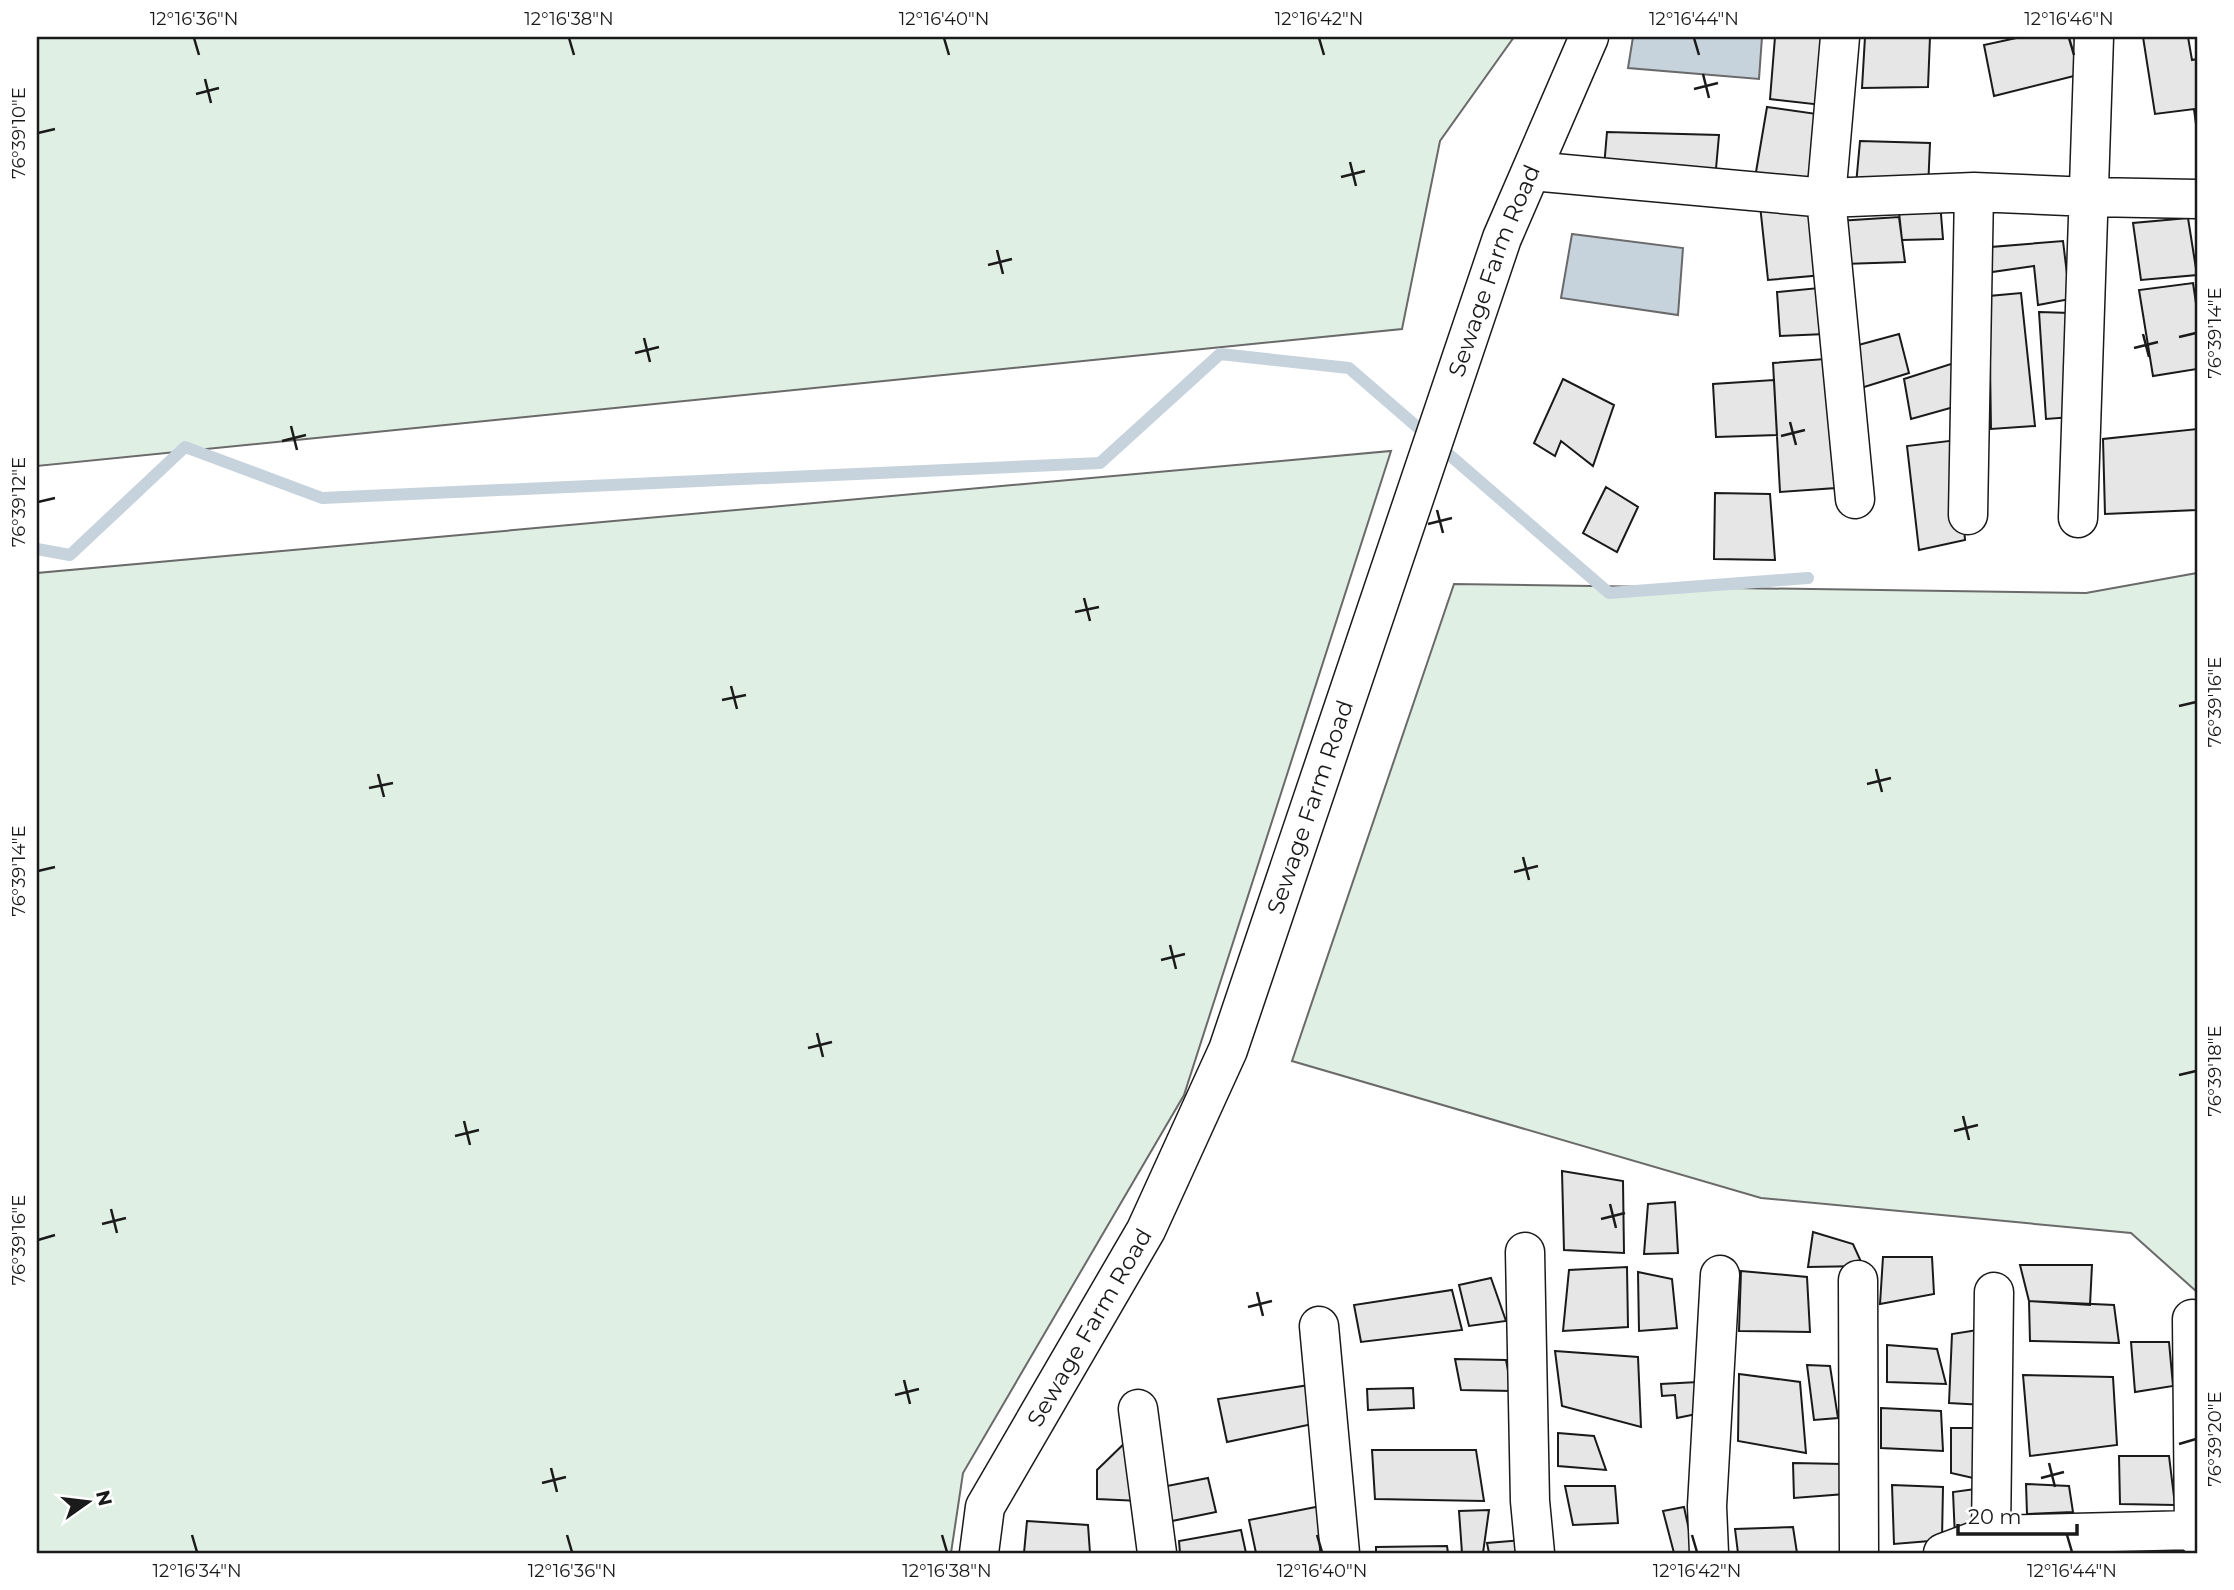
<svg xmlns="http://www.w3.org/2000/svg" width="2234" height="1590" viewBox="0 0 2234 1590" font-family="Montserrat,sans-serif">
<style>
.green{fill:#e0efe3;stroke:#6a6a6a;stroke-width:2}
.water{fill:#c6d2dc;stroke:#6a6a6a;stroke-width:2}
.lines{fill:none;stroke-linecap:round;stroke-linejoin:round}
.stream{stroke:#c6d2dc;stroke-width:12}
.building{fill:#e6e6e6;stroke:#1a1a1a;stroke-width:2}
.minor-casing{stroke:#1a1a1a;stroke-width:41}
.major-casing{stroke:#1a1a1a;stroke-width:41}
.minor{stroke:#fff;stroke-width:38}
.major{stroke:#fff;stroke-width:38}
.ticks{fill:none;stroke:#1a1a1a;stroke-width:2.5}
.labels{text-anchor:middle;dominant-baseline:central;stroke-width:5;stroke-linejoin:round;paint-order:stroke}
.street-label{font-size:23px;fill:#1a1a1a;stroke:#fff}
.neatline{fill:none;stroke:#1a1a1a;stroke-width:2.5}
.ticks-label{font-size:18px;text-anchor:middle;fill:#1a1a1a}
</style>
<rect width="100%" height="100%" fill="#fff"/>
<!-- green -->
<path class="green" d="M37,37H1514L1440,141L1402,329L37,466Z
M1391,451L1184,1095L963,1473L951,1553H37V573Z
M2197,573V1292L2131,1233L1761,1198L1292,1061L1454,584L2086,593Z"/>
<!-- water -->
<path class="water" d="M1633,37H1762L1759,79L1628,68Z
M1572,234L1683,248L1678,315L1561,298Z"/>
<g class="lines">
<!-- stream -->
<path class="stream" d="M37,549L70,555L185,447L322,498L1100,463L1220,354L1349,368L1609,593L1808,578"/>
</g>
<!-- building -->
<path class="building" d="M1775,37H1828L1822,105L1770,99Z
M1865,37H1930L1928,87L1862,88Z
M2021,37H2074L2082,74L1994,96L1984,45Z
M2143,37H2188L2192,60L2197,59V132L2194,109L2155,114Z
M1767,107L1824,115L1817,187L1755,178Z
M1607,132L1719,135L1715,180L1604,167Z
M1860,141L1930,143L1928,189L1856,185Z
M1940,202L1943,239L1902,240L1898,203Z
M1814,204L1823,275L1768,280L1760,205Z
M1899,217L1905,262L1843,264L1838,221Z
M2188,218L2197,275L2141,280L2133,223Z
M2063,241L2070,299L2038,305L2034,266L1992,272L1991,247Z
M2193,283L2197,310V369L2153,376L2139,290Z
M1819,288L1825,334L1780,336L1777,292Z
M2021,293L2035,426L1991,429L1989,296Z
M2039,312L2071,313L2072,417L2046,419Z
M1899,334L1909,373L1861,388L1851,347Z
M1825,359L1836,488L1780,492L1773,363Z
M1954,363L1961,405L1911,419L1904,379Z
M1563,379L1614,405L1593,466L1561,441L1555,456L1534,443Z
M1774,380L1777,435L1716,437L1713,384Z
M2197,429V510L2105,514L2103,439Z
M1957,440L1965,540L1919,550L1907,446Z
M1606,487L1638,507L1617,552L1583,533Z
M1715,493L1770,494L1775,560L1714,559Z
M1562,1171L1623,1181L1624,1253L1564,1250Z
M1675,1202L1678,1253L1644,1254L1648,1204Z
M1813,1232L1853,1244L1863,1266L1808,1267Z
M1883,1257H1932L1934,1294L1880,1304Z
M2020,1265H2092L2090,1305L2029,1301Z
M1627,1267L1628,1327L1563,1331L1569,1270Z
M1741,1271L1807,1277L1810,1332L1739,1331Z
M1638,1272L1672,1279L1677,1328L1639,1331Z
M1491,1278L1506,1321L1469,1326L1459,1285Z
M1452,1290L1462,1330L1361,1342L1354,1305Z
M2029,1301L2114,1305L2119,1343L2030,1341Z
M1984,1329V1405L1949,1403L1952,1334Z
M2131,1342H2169L2173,1386L2135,1392Z
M1887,1345L1937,1349L1946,1384L1887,1382Z
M1555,1351L1638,1357L1641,1427L1562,1406Z
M1455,1359L1506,1360L1512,1391L1461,1390Z
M1807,1365L1830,1366L1838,1418L1814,1420Z
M1739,1374L1800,1382L1806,1453L1738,1441Z
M2023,1375L2113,1377L2117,1445L2030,1456Z
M1698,1382L1706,1412L1677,1418L1675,1395L1662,1396L1661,1384Z
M1316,1384L1322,1422L1227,1442L1218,1399Z
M1413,1388L1414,1408L1368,1410L1367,1389Z
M1881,1408L1941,1411L1943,1451L1881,1448Z
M1951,1428H1985L1982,1480L1951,1473Z
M1558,1433L1594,1436L1606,1470L1558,1466Z
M1134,1434L1140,1501L1097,1499V1470Z
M1372,1450H1476L1484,1501L1375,1499Z
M2119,1456H2169L2175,1505L2120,1504Z
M1793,1463L1843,1464L1845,1494L1794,1498Z
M1208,1478L1216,1512L1172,1521L1167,1486Z
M2026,1484L2069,1486L2073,1512L2027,1514Z
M1892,1485L1943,1487L1942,1540L1894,1544Z
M1565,1486H1615L1618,1523L1573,1525Z
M1983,1488V1530L1955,1538L1953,1492Z
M1326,1505L1332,1553H1256L1249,1520Z
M1684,1507L1694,1553H1674L1663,1511Z
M1489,1510L1483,1553H1462L1459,1511Z
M1027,1521L1088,1525L1090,1553H1024Z
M1793,1527L1797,1553H1738L1735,1529Z
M1241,1530L1246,1553H1180L1179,1541Z
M1523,1540L1524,1553H1489L1487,1543Z
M1447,1546L1448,1553H1376V1547Z"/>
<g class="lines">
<defs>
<path id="minor" d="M1840,37L1826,198L1855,499
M1532,171L1826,198L1974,192L2090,197L2197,199
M1968,515L1974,192
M2078,518L2094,37
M1525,1252L1530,1501L1535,1553
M1858,1280L1859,1553
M2192,1319L2194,1530L2197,1536
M1319,1326L1340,1553
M1138,1409L1157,1553
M1991,1535L1994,1292
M1709,1553L1707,1506L1720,1275
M1943,1553L1991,1535L2194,1530"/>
<g id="major">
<path id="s1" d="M979,1553L985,1507L1146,1230L1228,1050L1502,238L1589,37"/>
</g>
</defs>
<!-- minor casing -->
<use href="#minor" class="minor-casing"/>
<!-- major casing -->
<use href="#major" class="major-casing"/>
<!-- minor -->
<use href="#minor" class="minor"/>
<!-- major -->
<use href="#major" class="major"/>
</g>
<!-- ticks -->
<path class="ticks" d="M194,38L199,55M569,38L574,55M944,38L949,55M1319,38L1324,55M1694,38L1699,55M2069,38L2074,55M1703,74L1709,98M205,79L211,103M1694,89L1718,83M196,94L219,88M38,133L55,129M1350,162L1356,186M1341,177L1365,171M997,250L1003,274M988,265L1012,259M2143,334L2149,357M2179,337L2196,333M644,338L650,362M2134,348L2158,342M635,353L659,347M1790,422L1796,445M291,426L297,450M1781,436L1805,430M282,441L306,435M38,502L55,498M1437,510L1443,533M1428,524L1452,518M1084,598L1090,621M1075,612L1099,607M731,686L737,709M722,700L746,695M2179,706L2196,702M1876,769L1882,792M378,774L384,797M1867,784L1891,778M369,788L393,783M1523,857L1529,880M38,871L55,867M1514,872L1538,866M1170,945L1176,969M1161,960L1185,954M817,1033L823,1057M808,1048L832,1042M2179,1075L2196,1071M1963,1116L1969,1140M464,1121L470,1145M1954,1131L1978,1125M455,1136L479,1130M1610,1204L1616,1228M111,1209L117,1233M1601,1219L1625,1213M102,1224L126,1218M38,1240L55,1235M1257,1292L1263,1316M1248,1307L1272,1301M904,1380L910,1404M895,1395L919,1389M2179,1444L2196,1439M2049,1463L2055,1487M551,1468L557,1492M2041,1478L2064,1472M542,1483L566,1477M192,1535L197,1552M567,1535L572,1552M942,1535L947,1552M1317,1535L1322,1552M1692,1535L1697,1552M2067,1535L2072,1552"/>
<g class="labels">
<!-- street labels -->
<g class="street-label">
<text stroke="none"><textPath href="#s1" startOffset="1388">Sewage Farm Road</textPath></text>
<text stroke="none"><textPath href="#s1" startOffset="821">Sewage Farm Road</textPath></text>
<text stroke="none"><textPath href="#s1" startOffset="254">Sewage Farm Road</textPath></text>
</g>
</g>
<!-- border -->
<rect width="2234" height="1590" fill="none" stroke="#ffffff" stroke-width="77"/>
<!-- north arrow -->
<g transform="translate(88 1502) rotate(76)" stroke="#ffffff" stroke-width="5" paint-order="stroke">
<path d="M0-5L12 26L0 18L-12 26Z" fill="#1a1a1a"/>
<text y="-10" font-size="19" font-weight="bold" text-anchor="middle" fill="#1a1a1a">N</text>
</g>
<!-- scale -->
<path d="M1958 1524v10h119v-10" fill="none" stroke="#1a1a1a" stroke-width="3.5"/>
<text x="1968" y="1524" font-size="21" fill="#1a1a1a" stroke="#ffffff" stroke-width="5" paint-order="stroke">20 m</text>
<rect x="38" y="38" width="2158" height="1514" class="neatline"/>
<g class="ticks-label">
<text x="194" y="25">12°16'36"N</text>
<text x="569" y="25">12°16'38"N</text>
<text x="944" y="25">12°16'40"N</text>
<text x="1319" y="25">12°16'42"N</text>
<text x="1694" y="25">12°16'44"N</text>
<text x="2069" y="25">12°16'46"N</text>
<text transform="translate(19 133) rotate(-90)" y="6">76°39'10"E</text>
<text transform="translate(2215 333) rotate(-90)" y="6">76°39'14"E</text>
<text transform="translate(19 502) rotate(-90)" y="6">76°39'12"E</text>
<text transform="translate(2215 702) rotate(-90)" y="6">76°39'16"E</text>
<text transform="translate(19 871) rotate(-90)" y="6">76°39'14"E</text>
<text transform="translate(2215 1071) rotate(-90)" y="6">76°39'18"E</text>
<text transform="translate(19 1240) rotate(-90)" y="6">76°39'16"E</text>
<text transform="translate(2215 1439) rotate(-90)" y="6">76°39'20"E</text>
<text x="197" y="1577">12°16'34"N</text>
<text x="572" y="1577">12°16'36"N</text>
<text x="947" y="1577">12°16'38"N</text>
<text x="1322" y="1577">12°16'40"N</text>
<text x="1697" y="1577">12°16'42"N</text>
<text x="2072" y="1577">12°16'44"N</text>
</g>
</svg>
